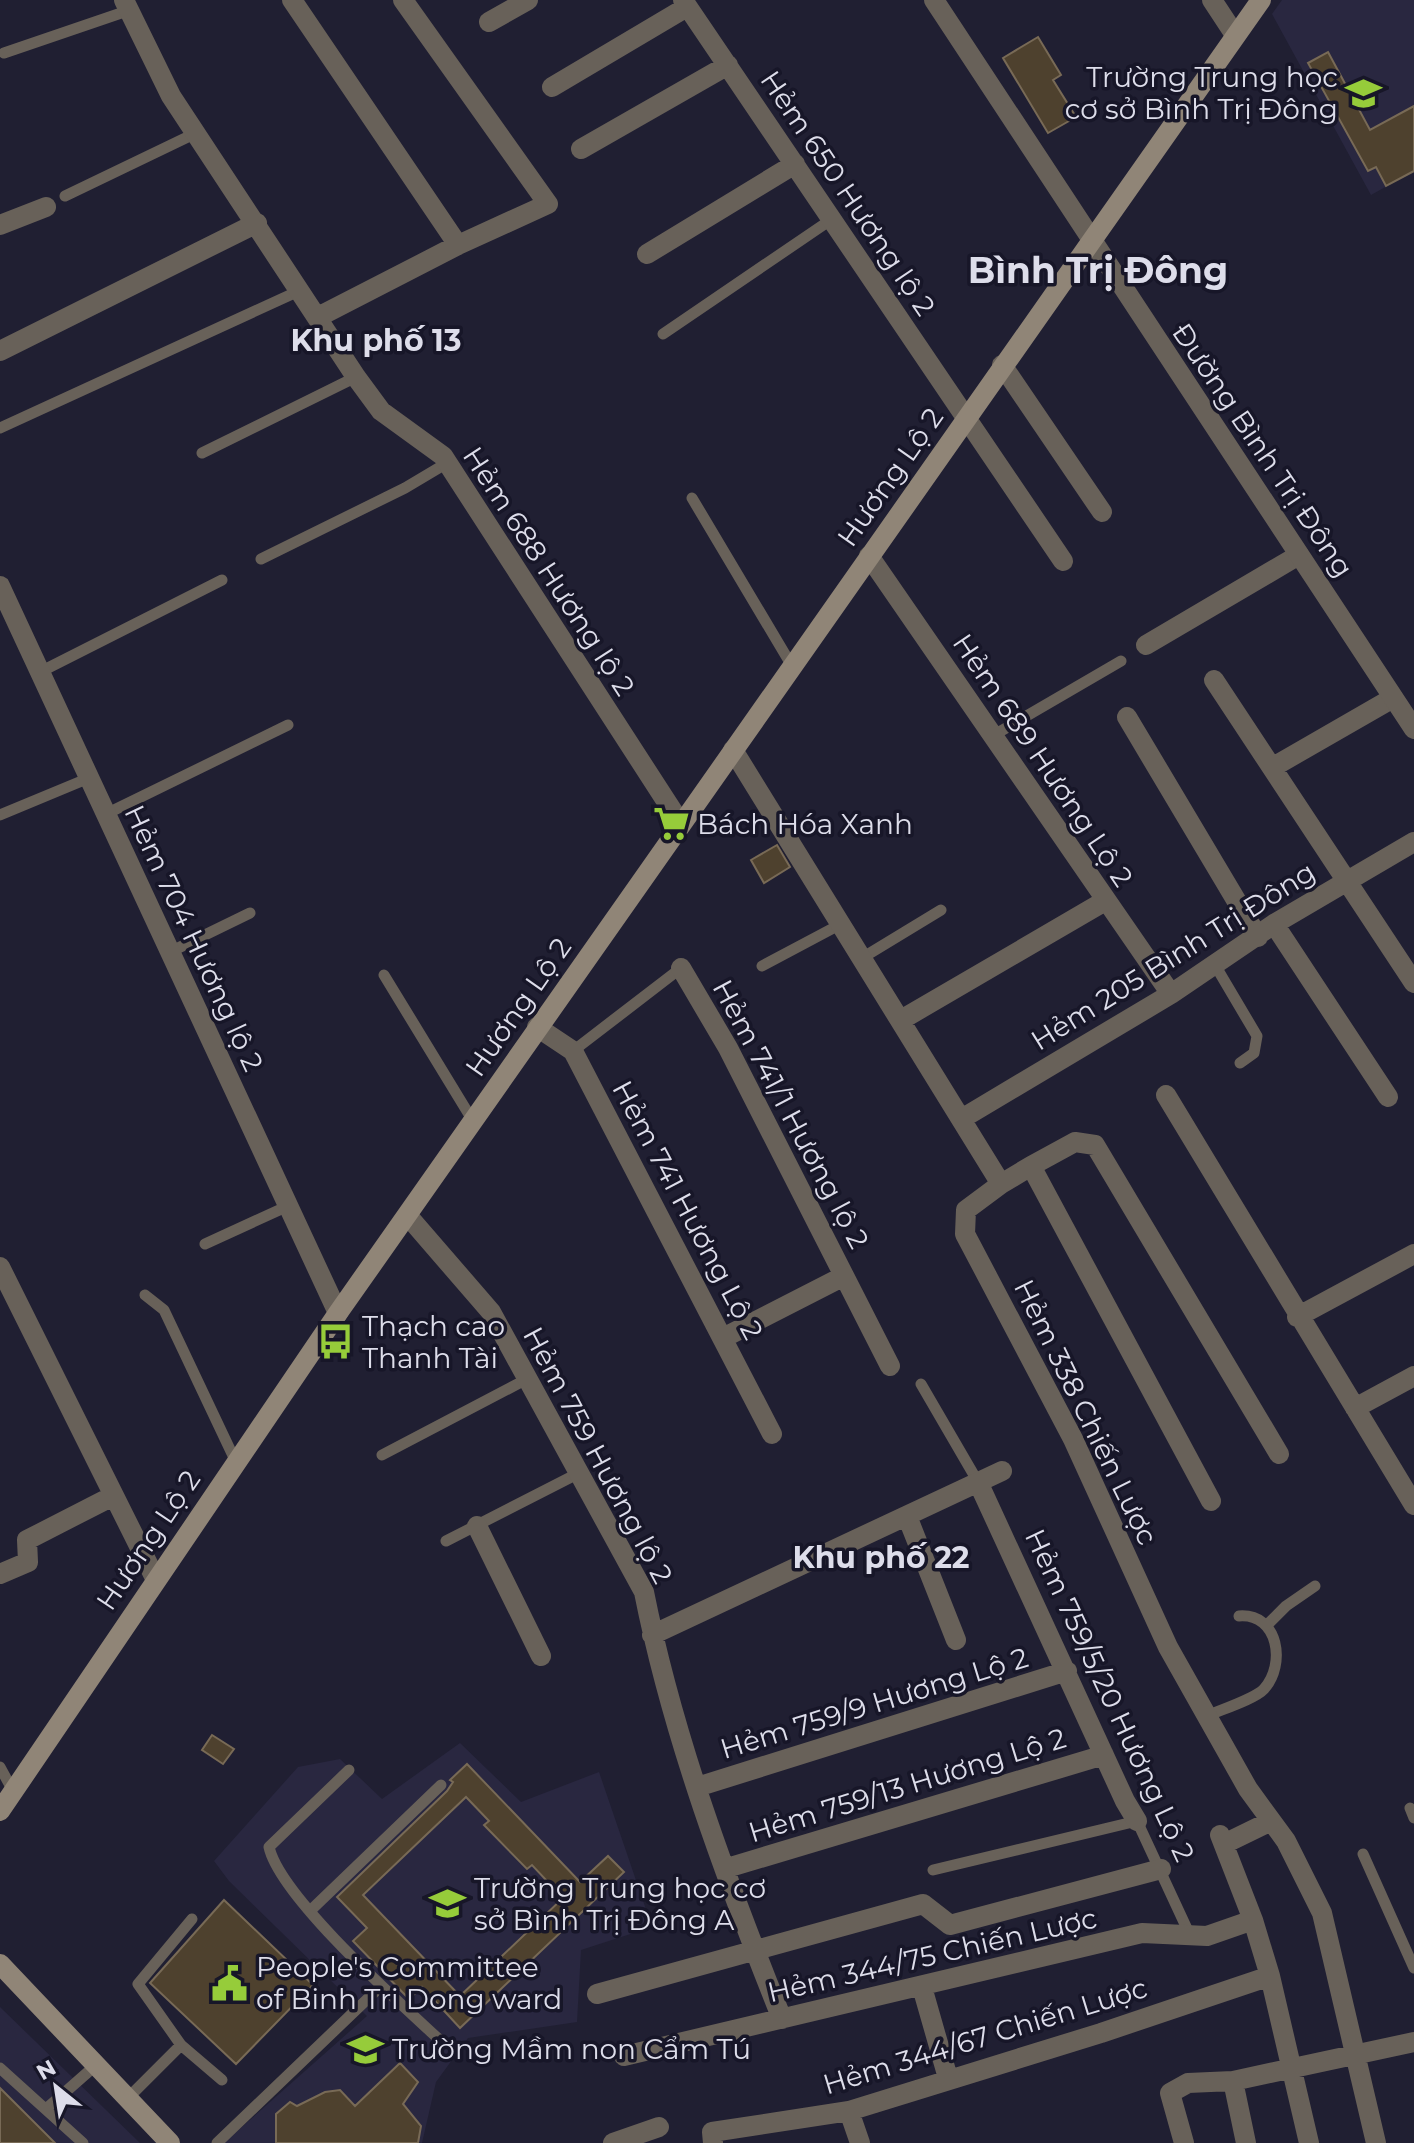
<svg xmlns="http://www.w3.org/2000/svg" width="1414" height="2143" viewBox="0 0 1414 2143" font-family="Montserrat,sans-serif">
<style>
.built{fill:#292740}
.building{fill:#4e412e;stroke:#786a56;stroke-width:2;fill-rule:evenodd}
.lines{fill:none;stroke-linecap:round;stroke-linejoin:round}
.service{stroke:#686159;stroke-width:11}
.minor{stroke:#686159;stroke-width:20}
.tertiary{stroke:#686159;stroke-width:20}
.secondary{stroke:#908577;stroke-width:20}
.labels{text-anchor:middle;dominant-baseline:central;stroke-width:7;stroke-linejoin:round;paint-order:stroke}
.poi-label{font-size:28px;fill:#ddddea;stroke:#171628;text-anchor:start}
.street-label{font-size:28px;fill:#ddddea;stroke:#171628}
.neighbourhood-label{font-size:30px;font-weight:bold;fill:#ddddea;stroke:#171628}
.district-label{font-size:36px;font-weight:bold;fill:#ddddea;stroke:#171628}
</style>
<rect width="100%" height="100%" fill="#201f32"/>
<!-- built -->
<path class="built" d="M1282,0H1414V171L1371,195L1272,14Z
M460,1743L521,1802L599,1772L652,1927L581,1950L577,2022L468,2038L436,2082L422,2143H224L367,2016L229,1881L214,1861L298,1767L340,1759L382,1799Z
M0,2007L140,2143H0Z"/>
<!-- building -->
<path class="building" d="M1038,37L1061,75L1053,80L1076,117L1048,133L1003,58Z
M1328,52L1370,130L1414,106V171L1386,186L1376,167L1368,171L1308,63Z
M777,845L790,867L764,883L751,860Z
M212,1735L234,1749L223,1764L202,1750Z
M467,1764L580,1882L608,1856L624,1872L460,2028L422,1987L409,1999L353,1941L367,1928L337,1897L447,1791L453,1782L450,1780ZM466,1797L489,1821L484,1825L527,1869L532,1865L563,1898L460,1996L363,1895Z
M224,1900L313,1985L236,2064L150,1983Z
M400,2063L418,2082L403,2104L421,2126L418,2143H276V2114L290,2102L297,2106L325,2092L340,2090L355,2106Z
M0,2088L55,2143H0Z"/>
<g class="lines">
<!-- service -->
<path class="service" d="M4,53L130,10
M65,196L196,133
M663,334L832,219
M0,428L301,290
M202,453L356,377
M692,498L792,666
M261,559L405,488L447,463
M40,672L222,580
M994,735L1121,661
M106,814L288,725
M0,815L89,778
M170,952L250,913
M862,958L941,910
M1215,965L1257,1036L1254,1053L1240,1063
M762,966L841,924
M384,975L473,1121
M573,1051L681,968
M205,1244L288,1206
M145,1295L164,1310L235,1460
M921,1384L978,1482
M382,1455L527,1379
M446,1541L579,1473
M1268,1624L1286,1606L1315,1586
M1207,1716C1220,1710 1255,1699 1264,1689C1286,1665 1279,1613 1239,1616
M0,1767L13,1791
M349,1770L269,1847C280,1897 402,2005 443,2043
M1410,1808L1414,1818
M1363,1854L1414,1968
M933,1870L1137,1821L1189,1933
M311,1910L441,1785
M192,1919L138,1984L181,2045L222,2080
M0,2068L83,2143
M127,2099L181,2045
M46,2109L96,2065
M217,2143L381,1986"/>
<!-- minor -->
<path class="minor" d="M124,0L171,96L356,377L381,411L443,456L681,824
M292,0L458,245
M683,0L1063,561
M1212,0L1235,35
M489,22L528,0
M552,87L687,7
M581,149L728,65
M0,225L46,207
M647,254L795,164
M318,317L458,245L548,204L403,0
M0,351L257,223
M1002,365L1102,512
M869,556L1171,994
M0,586L338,1313
M1146,645L1299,555
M1214,680L1414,983
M1127,717L1258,937
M733,750L1001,1184L966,1210L965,1234L1073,1439L1168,1647L1248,1789L1286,1841L1322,1913L1376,2143
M1273,767L1393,698
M1274,924L1388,1097
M681,968L728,1048L890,1366
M901,1020L1105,901
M537,1027L573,1051L772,1434
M1166,1095L1414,1505
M963,1118L1171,994L1274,924L1414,842
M1031,1166L1075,1142L1095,1145L1279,1454
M1001,1184L1031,1166L1211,1501
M408,1216L491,1312L644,1592C673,1738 727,1881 782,2019
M0,1267L156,1580
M1297,1317L1414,1254
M723,1338L844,1276
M1355,1408L1414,1376
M978,1482L1125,1801L1137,1821
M907,1516L956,1640
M477,1526L541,1656
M0,1574L28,1562L27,1540L113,1496
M652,1635L1002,1471
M697,1787L1067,1671
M1220,1835L1253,1920L1270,1976L1309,2143
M1224,1844L1271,1821
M727,1868L1104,1755
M922,1987L948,2078
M597,1994L923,1904L950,1925L1161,1869
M624,2056L1142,1933L1207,1936L1253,1920
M1233,2081L1246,2143
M849,2111L860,2143
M613,2143L659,2127
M713,2143L712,2132L849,2111L1101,2033L1270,1976
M1184,2143L1170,2093L1188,2083L1233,2081L1414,2042"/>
<!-- tertiary -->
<path class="tertiary" d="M934,0L1414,729"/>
<!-- secondary -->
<path class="secondary" d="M0,1811L338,1313L1261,0
M0,1964L170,2143"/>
</g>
<!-- icons -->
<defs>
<symbol id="school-bare" viewBox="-9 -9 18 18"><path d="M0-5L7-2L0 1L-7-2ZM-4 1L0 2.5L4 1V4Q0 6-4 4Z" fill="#96cc3a" stroke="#171628" stroke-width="2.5" paint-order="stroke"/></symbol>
<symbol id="supermarket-bare" viewBox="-9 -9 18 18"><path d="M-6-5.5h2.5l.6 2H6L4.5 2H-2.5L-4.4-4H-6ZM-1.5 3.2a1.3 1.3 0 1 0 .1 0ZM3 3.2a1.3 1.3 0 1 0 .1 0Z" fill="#96cc3a" stroke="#171628" stroke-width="2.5" paint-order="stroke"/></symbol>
<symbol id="bus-bare" viewBox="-9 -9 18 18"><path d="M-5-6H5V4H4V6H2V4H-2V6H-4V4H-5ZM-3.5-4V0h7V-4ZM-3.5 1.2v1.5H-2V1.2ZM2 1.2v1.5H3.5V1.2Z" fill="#96cc3a" stroke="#171628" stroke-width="2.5" paint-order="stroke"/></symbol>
<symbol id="civic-bare" viewBox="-9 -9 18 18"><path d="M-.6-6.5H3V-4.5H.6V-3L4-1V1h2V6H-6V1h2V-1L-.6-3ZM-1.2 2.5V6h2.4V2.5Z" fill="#96cc3a" stroke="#171628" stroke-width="2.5" paint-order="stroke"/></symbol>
</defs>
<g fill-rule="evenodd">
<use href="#school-bare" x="1338" y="68" width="51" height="51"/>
<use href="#supermarket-bare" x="646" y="798" width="51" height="51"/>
<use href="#bus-bare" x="310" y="1316" width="51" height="51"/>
<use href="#school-bare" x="422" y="1878" width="51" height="51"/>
<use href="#civic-bare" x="204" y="1958" width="51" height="51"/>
<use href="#school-bare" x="340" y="2024" width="51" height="51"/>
</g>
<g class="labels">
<!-- poi labels -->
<g class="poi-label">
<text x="1338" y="77" text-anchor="end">Trường Trung học<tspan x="1338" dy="32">cơ sở Bình Trị Đông</tspan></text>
<text x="697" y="824">Bách Hóa Xanh</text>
<text x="362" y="1326">Thạch cao<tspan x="362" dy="32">Thanh Tài</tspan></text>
<text x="474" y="1888">Trường Trung học cơ<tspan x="474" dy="32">sở Bình Trị Đông A</tspan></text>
<text x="256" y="1967">People's Committee<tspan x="256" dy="32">of Binh Tri Dong ward</tspan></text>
<text x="392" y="2049">Trường Mầm non Cẩm Tú</text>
</g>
<!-- street labels -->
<g class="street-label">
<text transform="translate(848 193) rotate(56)">Hẻm 650 Hương lộ 2</text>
<text transform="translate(1263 450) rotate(56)">Đường Bình Trị Đông</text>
<text transform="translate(890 477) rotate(-55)">Hương Lộ 2</text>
<text transform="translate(549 571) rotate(57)">Hẻm 688 Hương lộ 2</text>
<text transform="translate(1043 760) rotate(56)">Hẻm 689 Hương Lộ 2</text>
<text transform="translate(194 938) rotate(65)">Hẻm 704 Hương lộ 2</text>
<text transform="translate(1173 956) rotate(-32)">Hẻm 205 Bình Trị Đông</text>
<text transform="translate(518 1007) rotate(-55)">Hương Lộ 2</text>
<text transform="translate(791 1114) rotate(62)">Hẻm 741/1 Hương lộ 2</text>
<text transform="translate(688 1210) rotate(62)">Hẻm 741 Hương Lộ 2</text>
<text transform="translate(1086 1412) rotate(64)">Hẻm 338 Chiến Lược</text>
<text transform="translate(598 1455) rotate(62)">Hẻm 759 Hương lộ 2</text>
<text transform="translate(148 1540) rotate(-56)">Hương Lộ 2</text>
<text transform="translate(1110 1695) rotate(65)">Hẻm 759/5/20 Hương Lộ 2</text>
<text transform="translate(874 1703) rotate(-17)">Hẻm 759/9 Hương Lộ 2</text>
<text transform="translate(907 1785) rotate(-17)">Hẻm 759/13 Hương Lộ 2</text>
<text transform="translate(932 1955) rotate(-13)">Hẻm 344/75 Chiến Lược</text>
<text transform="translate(985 2036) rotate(-17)">Hẻm 344/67 Chiến Lược</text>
</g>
<!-- neighbourhood labels -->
<g class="neighbourhood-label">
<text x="376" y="340">Khu phố 13</text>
<text x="881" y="1557">Khu phố 22</text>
</g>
<!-- district labels -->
<g class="district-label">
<text x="1098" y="270">Bình Trị Đông</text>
</g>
</g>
<!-- north arrow -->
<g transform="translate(56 2087) rotate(330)" stroke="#171628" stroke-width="6" paint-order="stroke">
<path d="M0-6L14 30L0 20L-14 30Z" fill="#ddddea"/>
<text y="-12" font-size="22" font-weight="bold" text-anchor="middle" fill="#ddddea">N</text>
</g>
</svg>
